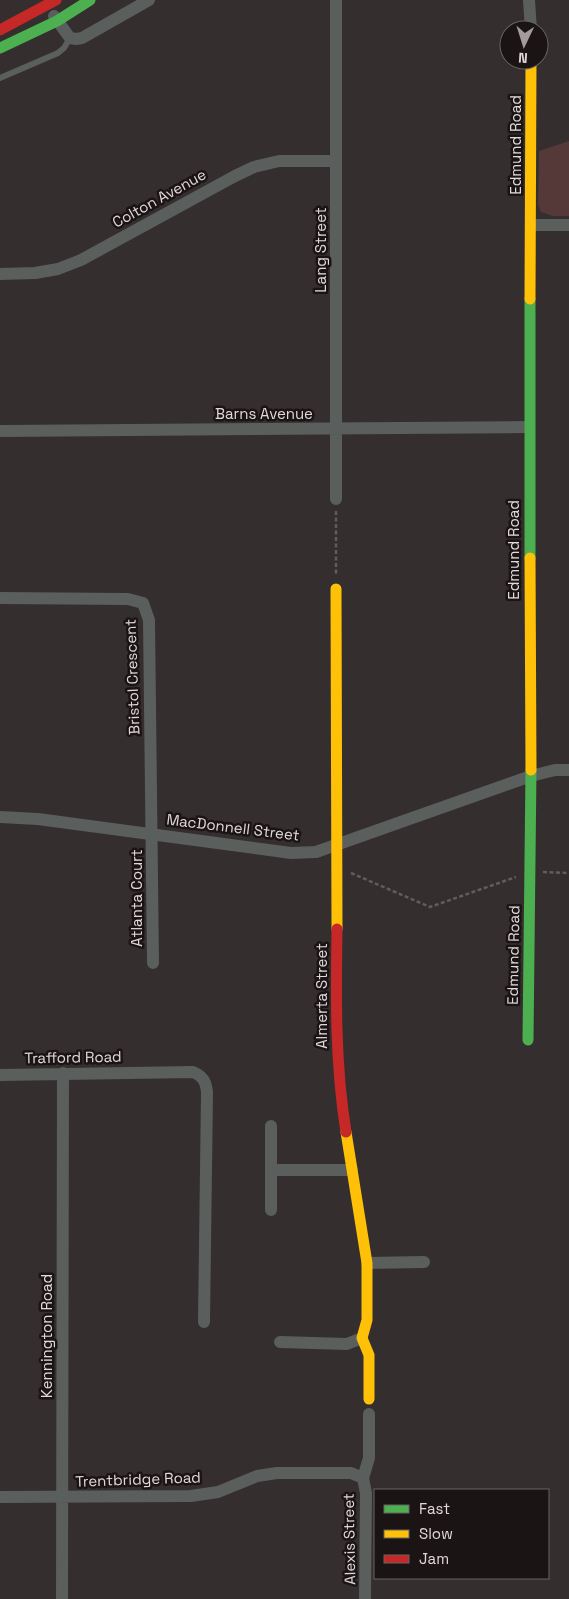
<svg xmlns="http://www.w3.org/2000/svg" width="569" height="1599" viewBox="0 0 569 1599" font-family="'Space Grotesk',sans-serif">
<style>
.green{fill:#553838}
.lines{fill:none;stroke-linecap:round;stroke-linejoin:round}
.path{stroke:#5e5e5e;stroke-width:2.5;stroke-dasharray:4 2.5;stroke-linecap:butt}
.lane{stroke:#5a5e5d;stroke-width:6}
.street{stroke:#5a5e5d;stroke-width:12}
.fast{stroke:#4caf50;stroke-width:11}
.slow{stroke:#ffc107;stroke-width:11}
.jam{stroke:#c62828;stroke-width:11}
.labels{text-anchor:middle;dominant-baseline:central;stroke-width:5;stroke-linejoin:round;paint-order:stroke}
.street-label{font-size:15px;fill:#e1d8d8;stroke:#1a1414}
</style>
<rect width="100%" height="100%" fill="#342e2e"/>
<!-- green -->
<path class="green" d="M569,141V216H553L541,212L538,205L539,151Z"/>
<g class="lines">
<!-- path -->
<path class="path" d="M336,511V575
M543,872L569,873
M351,873L430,907L516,877"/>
<!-- lane -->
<path class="lane" d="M0,78L58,53L64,48L70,38"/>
<!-- street -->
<path class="street" d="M336,0V499
M529,0L531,30
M54,16L70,38L76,39L82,38L149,0
M531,225H569
M0,274L35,273L58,269L81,260L235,176L254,167L279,161H336
M0,431L529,427
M0,598L128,599L143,603L149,620L153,963
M0,817L38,819L291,853L316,852L531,776L555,770H569
M0,1075L193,1072C203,1076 206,1082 207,1092L204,1322
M271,1170H352
M271,1210V1126
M367,1263L424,1262
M280,1342L347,1344L362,1338
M0,1497L191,1496L218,1492L257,1476L277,1473H351L363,1478
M62,1599L63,1073
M365,1599L366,1493L363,1478L369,1458V1414"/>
<!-- fast -->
<path class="fast" d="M0,48L57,21L90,0
M530,558V299
M528,1040L531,770"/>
<!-- slow -->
<path class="slow" d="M530,299L531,60
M530,558L531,770
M336,589L337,929
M346,1132L367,1263V1320L362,1338L369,1355V1399"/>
<!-- jam -->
<path class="jam" d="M0,30L56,0
M337,929C336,997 335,1064 346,1132"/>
</g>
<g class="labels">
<!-- street labels -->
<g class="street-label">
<text transform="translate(515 145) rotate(-90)">Edmund Road</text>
<text transform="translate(159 198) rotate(-29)">Colton Avenue</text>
<text transform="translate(320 250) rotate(-90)">Lang Street</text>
<text x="264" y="413">Barns Avenue</text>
<text transform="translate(513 550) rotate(-90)">Edmund Road</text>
<text transform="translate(132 677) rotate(-92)">Bristol Crescent</text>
<text transform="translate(233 827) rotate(7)">MacDonnell Street</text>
<text transform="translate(136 898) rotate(-90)">Atlanta Court</text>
<text transform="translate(513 955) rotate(-89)">Edmund Road</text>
<text transform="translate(321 996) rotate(-90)">Almerta Street</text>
<text transform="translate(73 1057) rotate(-1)">Trafford Road</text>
<text transform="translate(46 1336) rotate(-90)">Kennington Road</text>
<text transform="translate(138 1479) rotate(-2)">Trentbridge Road</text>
<text transform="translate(349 1539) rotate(-91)">Alexis Street</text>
</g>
</g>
<!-- legend -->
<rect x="374" y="1489" width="175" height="90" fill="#1a1414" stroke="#6a6262"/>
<rect x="384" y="1505" width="25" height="8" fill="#4caf50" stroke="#6a6262"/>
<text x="419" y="1514" font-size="15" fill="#e1d8d8">Fast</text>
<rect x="384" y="1530" width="25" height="8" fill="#ffc107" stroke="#6a6262"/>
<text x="419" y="1539" font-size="15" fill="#e1d8d8">Slow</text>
<rect x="384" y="1555" width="25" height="8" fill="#c62828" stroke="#6a6262"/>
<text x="419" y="1564" font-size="15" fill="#e1d8d8">Jam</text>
<!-- north arrow -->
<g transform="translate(524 45) rotate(184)"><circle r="24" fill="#1a1414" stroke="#6a6262"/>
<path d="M0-4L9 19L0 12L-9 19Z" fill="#a49c9c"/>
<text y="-8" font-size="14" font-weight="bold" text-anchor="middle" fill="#e1d8d8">N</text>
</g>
</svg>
